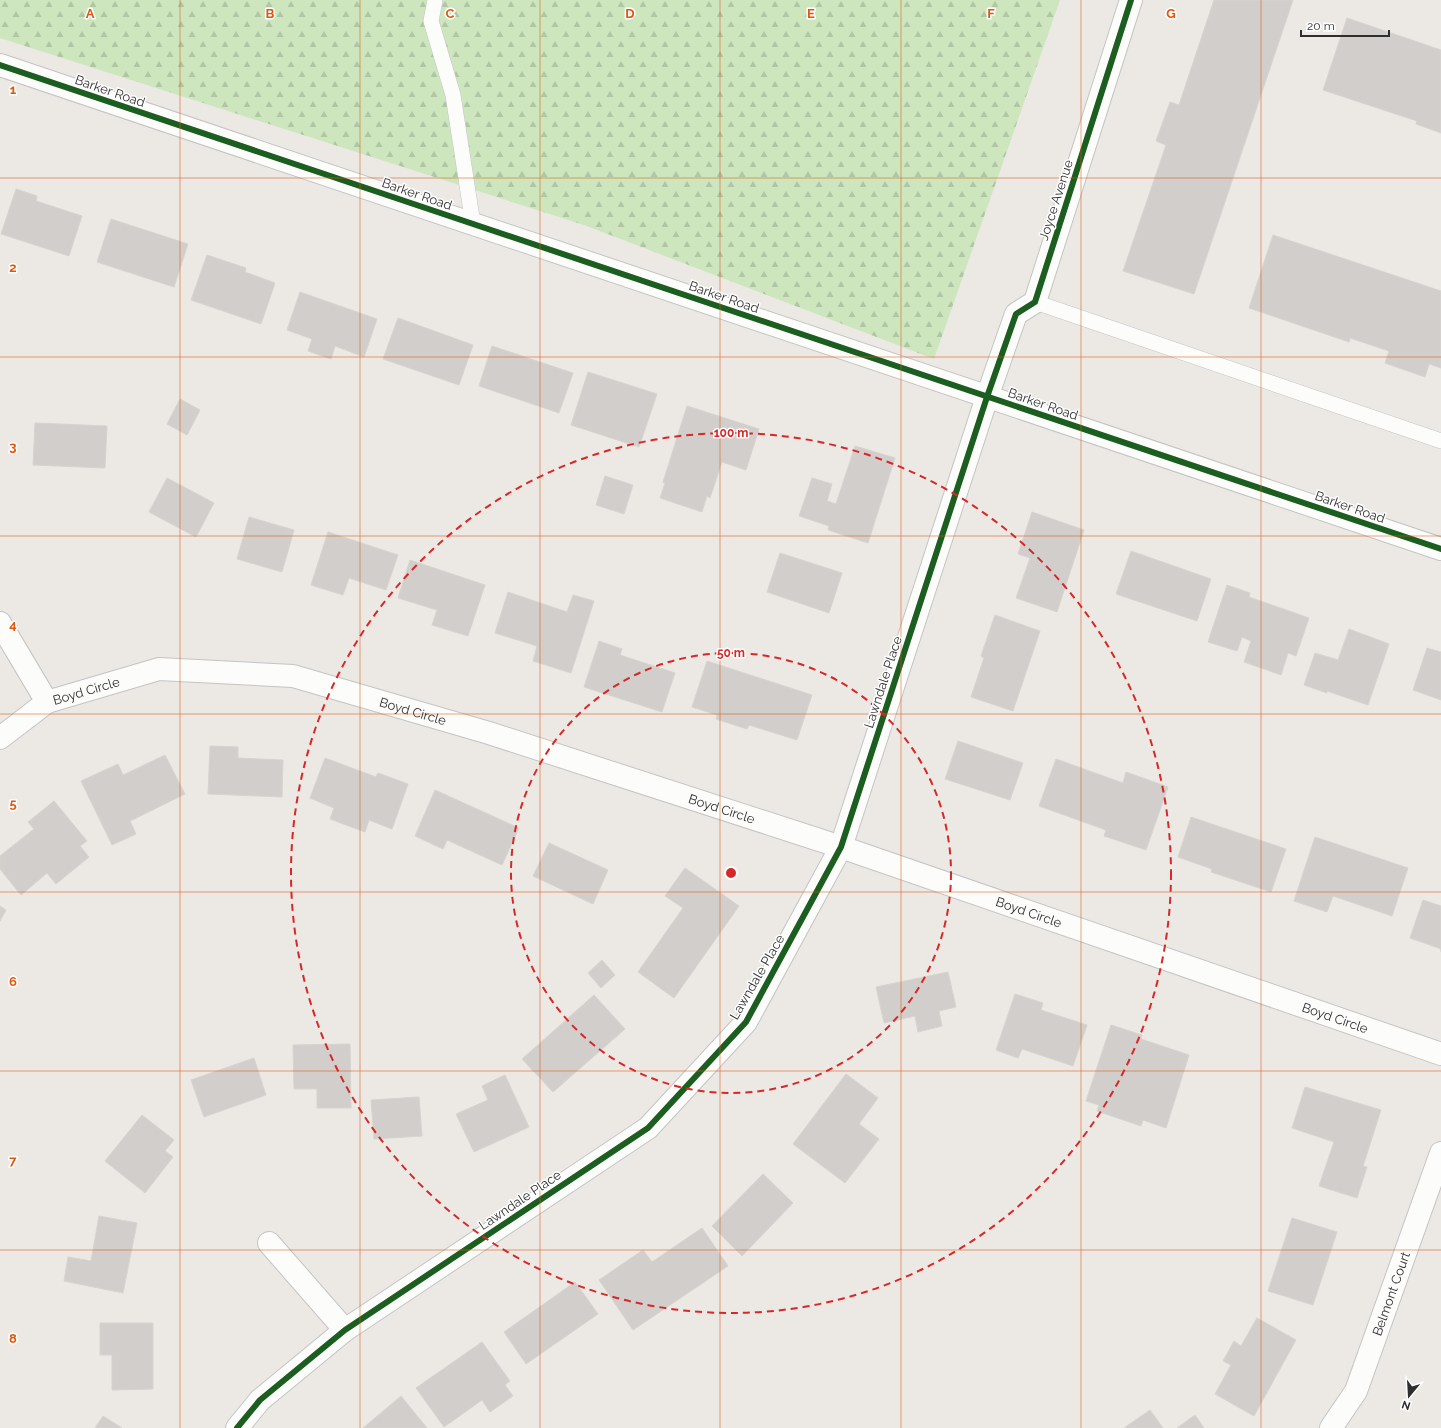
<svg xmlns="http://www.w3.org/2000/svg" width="1441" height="1428" viewBox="0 0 1441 1428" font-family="Raleway,sans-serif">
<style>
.forest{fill:url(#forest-firs)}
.building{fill:#d1cecb;stroke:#d7d4d0}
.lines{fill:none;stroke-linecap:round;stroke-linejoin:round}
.lane-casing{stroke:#c5c4c5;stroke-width:16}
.street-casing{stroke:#c5c4c5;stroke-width:24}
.secondary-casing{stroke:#c5c4c5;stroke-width:24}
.lane{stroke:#fcfcfb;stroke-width:15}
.street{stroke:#fcfcfb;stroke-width:22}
.secondary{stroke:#fcfcfb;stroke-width:22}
.cycleway-casing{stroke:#fff;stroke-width:8}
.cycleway{stroke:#1b5e20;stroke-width:6}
.grid{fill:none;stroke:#df570e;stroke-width:1;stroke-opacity:0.55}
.ring{fill:none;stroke:#d62828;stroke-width:2;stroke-dasharray:7 5}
.labels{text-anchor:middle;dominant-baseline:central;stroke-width:3;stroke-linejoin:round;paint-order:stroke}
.street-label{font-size:13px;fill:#2e2e2e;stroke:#fff}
.grid-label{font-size:13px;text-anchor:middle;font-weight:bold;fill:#df570e;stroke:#fff;stroke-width:3;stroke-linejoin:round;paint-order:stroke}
.centre{fill:#d62828;stroke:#fff;stroke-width:2}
.ring-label{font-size:12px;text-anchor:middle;font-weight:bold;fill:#d62828;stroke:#fff;stroke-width:3;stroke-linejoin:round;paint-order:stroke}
</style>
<defs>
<pattern id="forest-firs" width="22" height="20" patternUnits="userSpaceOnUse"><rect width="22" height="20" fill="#cee6be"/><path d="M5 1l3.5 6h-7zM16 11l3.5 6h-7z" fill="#b1c6a4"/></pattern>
</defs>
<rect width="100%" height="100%" fill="#ece8e4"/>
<!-- forest -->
<path class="forest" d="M0,0H1060L934,359L584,225L0,38Z"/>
<!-- building -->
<path class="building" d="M1214,0H1293L1194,294L1123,271L1166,145L1156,141L1170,102L1179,105Z
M1347,18L1441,50V133L1416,124L1417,121L1323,90Z
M16,189L37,196L36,201L82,216L69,256L1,234Z
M111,219L188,244L174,287L97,262Z
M1273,235L1441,291V368L1429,364L1425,377L1385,363L1389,351L1350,338L1349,342L1249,308Z
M207,255L246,268L245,272L275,283L261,324L191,300Z
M300,292L377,319L364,357L335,346L331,359L308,351L312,339L287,330Z
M398,318L473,345L459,385L383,359Z
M492,346L573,373L559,413L479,386Z
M588,372L657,394L639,447L571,425Z
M180,399L200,410L187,435L167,424Z
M687,406L759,429L746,470L722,462L710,498L707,496L702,512L660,498L665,483L663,482Z
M35,423L107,426L105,468L33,465Z
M855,446L895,458L868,543L828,530L829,526L799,516L812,478L832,484L827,501L836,504Z
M605,476L633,485L624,514L596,505Z
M167,478L214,503L196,537L149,512Z
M1032,512L1084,530L1057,612L1016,598L1030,558L1018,554Z
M249,517L294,530L282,572L237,559Z
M328,532L398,555L386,590L349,578L343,595L311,585Z
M1131,551L1211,579L1197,621L1116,594Z
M780,553L842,573L829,613L767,592Z
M410,560L485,585L468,636L432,625L437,610L398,598Z
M1227,585L1250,593L1249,597L1309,618L1296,656L1288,653L1281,675L1244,662L1251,641L1242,637L1237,651L1208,642Z
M508,592L567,612L573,595L594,601L571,673L533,661L537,646L495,633Z
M995,615L1040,631L1013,711L971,697L984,658L981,656Z
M1349,629L1389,644L1368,705L1327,691V693L1304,685L1315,653L1338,660Z
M599,641L622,649L620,655L675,673L662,712L584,687Z
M1427,648L1441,652V700L1413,690Z
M707,661L812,695L797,740L749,725L747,729L716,719L717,715L692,707Z
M958,741L1023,763L1010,800L945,779Z
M210,746L238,747V758L283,760L282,797L208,794Z
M165,755L185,794L130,821L136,834L112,845L81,781L118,764L123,775Z
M325,758L376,777L378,773L408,784L392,829L369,820L365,832L330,819L334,808L310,798Z
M1056,759L1123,783L1126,772L1168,787L1146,850L1104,836L1106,830L1039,806Z
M435,790L519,828L502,865L447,840L443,849L415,836Z
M54,801L87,841L80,846L89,857L56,884L47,873L21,895L0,869V856L34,829L28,822Z
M1191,817L1286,849L1271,892L1211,872L1212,869L1178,857Z
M1315,837L1408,868L1392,916L1333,896L1327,912L1294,901Z
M549,843L608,870L593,904L533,876Z
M685,868L739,906L674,998L638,972L683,908L665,896Z
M1423,900L1441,906V952V949L1410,938Z
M0,906L6,910L0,921Z
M602,960L615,975L601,988L588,973Z
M948,972L956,1007L939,1011L942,1026L918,1032L915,1016L884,1023L876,987Z
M1015,994L1043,1003L1041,1010L1087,1025L1073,1066L1022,1049L1018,1058L996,1050Z
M594,995L625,1029L553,1092L522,1059Z
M1111,1025L1142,1035L1141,1039L1189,1055L1166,1128L1143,1120L1141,1126L1097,1111L1099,1105L1086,1101Z
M350,1044L351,1108H317V1089H294L293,1045Z
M254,1058L266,1095L204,1117L191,1080Z
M846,1074L878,1098L859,1124L879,1139L845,1183L793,1144Z
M505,1075L529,1127L474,1152L456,1114L488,1100L482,1086Z
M1305,1087L1381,1110L1363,1166L1367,1167L1357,1198L1319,1186L1334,1142L1292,1128Z
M419,1097L422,1136L374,1139L371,1100Z
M142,1115L174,1140L165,1151L173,1157L145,1193L105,1161Z
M763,1174L793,1203L742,1256L712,1226Z
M99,1216L137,1223L123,1293L64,1281L68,1257L91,1261Z
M1292,1218L1337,1232L1313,1305L1268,1291Z
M702,1228L728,1266L633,1330L599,1280L643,1250L652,1262Z
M575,1282L598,1314L526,1364L504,1332Z
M1257,1318L1296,1340L1254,1416L1215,1394L1231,1365L1223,1361L1234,1341L1241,1346Z
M100,1323H153V1389L112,1390V1355H100Z
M482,1342L510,1381L505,1385L513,1396L490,1412L482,1400L444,1427L416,1388Z
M401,1396L427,1428H363Z
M1150,1410L1163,1428H1124Z
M1195,1415L1204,1428H1177Z
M103,1416L122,1428H95Z"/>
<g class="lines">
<defs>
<path id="lane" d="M435,0L431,21L453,95L473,224
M1035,302L1441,441"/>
<g id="street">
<path d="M0,623L47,702"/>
<path id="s1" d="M0,738L47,702L159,669L293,676L489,733L841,847L1441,1054"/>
<path d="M269,1243L345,1330"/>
<path d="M237,1428L260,1400L345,1330L648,1128L746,1022L841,847L987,397L1016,314L1035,302L1131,0"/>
<path id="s2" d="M1331,1428L1356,1391L1441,1153"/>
</g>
<path id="secondary" d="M0,65L1441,549"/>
</defs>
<!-- lane casing -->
<use href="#lane" class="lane-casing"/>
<!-- street casing -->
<use href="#street" class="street-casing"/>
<!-- secondary casing -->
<use href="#secondary" class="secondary-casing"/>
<!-- lane -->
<use href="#lane" class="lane"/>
<!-- street -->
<use href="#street" class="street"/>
<!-- secondary -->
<use href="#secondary" class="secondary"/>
<defs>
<path id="cycleway" d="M0,65L1441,549
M237,1428L260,1400L345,1330L648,1128L746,1022L841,847L987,397L1016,314L1035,302L1131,0"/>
</defs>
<!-- cycleway casing -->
<use href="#cycleway" class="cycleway-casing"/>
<!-- cycleway -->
<use href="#cycleway" class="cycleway"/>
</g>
<!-- grid -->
<path class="grid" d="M180,0V1428M360,0V1428M540,0V1428M720,0V1428M901,0V1428M1081,0V1428M1261,0V1428M0,178H1441M0,357H1441M0,536H1441M0,714H1441M0,892H1441M0,1071H1441M0,1250H1441"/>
<!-- distance rings -->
<g class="ring">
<circle cx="731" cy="873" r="220"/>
<circle cx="731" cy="873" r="440"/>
</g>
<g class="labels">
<!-- street labels -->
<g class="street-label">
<text transform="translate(110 91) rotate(19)">Barker Road</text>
<text transform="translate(417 194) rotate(19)">Barker Road</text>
<text transform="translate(1056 200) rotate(-72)">Joyce Avenue</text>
<text transform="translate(724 297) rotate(19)">Barker Road</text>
<text transform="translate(1043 404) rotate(19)">Barker Road</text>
<text transform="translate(1350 507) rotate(19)">Barker Road</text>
<text transform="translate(883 682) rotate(-72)">Lawndale Place</text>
<text stroke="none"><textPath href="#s1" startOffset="100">Boyd Circle</textPath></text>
<text stroke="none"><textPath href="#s1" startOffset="435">Boyd Circle</textPath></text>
<text stroke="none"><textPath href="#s1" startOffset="759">Boyd Circle</textPath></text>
<text stroke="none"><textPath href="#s1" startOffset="1083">Boyd Circle</textPath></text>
<text transform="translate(757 977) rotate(-60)">Lawndale Place</text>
<text stroke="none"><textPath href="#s1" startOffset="1407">Boyd Circle</textPath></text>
<text transform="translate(520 1200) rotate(-34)">Lawndale Place</text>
<text stroke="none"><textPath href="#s2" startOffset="148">Belmont Court</textPath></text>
</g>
</g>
<g class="grid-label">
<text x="90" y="18">A</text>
<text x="270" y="18">B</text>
<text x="450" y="18">C</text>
<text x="630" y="18">D</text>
<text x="811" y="18">E</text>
<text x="991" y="18">F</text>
<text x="1171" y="18">G</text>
<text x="13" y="94">1</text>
<text x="13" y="272">2</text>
<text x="13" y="451">3</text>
<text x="13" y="629">4</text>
<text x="13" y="808">5</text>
<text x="13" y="986">6</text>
<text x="13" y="1165">7</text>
<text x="13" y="1343">8</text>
</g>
<circle cx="731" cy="873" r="6" class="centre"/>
<g class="ring-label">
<text x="731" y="437">100 m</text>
<text x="731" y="657">50 m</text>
</g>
<!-- north arrow -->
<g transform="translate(1409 1396) rotate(198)" stroke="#ffffff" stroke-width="3" paint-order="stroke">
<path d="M0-3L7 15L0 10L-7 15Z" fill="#2e2e2e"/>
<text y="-6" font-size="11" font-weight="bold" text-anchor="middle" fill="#2e2e2e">N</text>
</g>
<!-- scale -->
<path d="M1301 30v6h88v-6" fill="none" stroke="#2e2e2e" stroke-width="2"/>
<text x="1307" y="30" font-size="12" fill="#2e2e2e" stroke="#ffffff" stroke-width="3" paint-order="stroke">20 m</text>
</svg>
